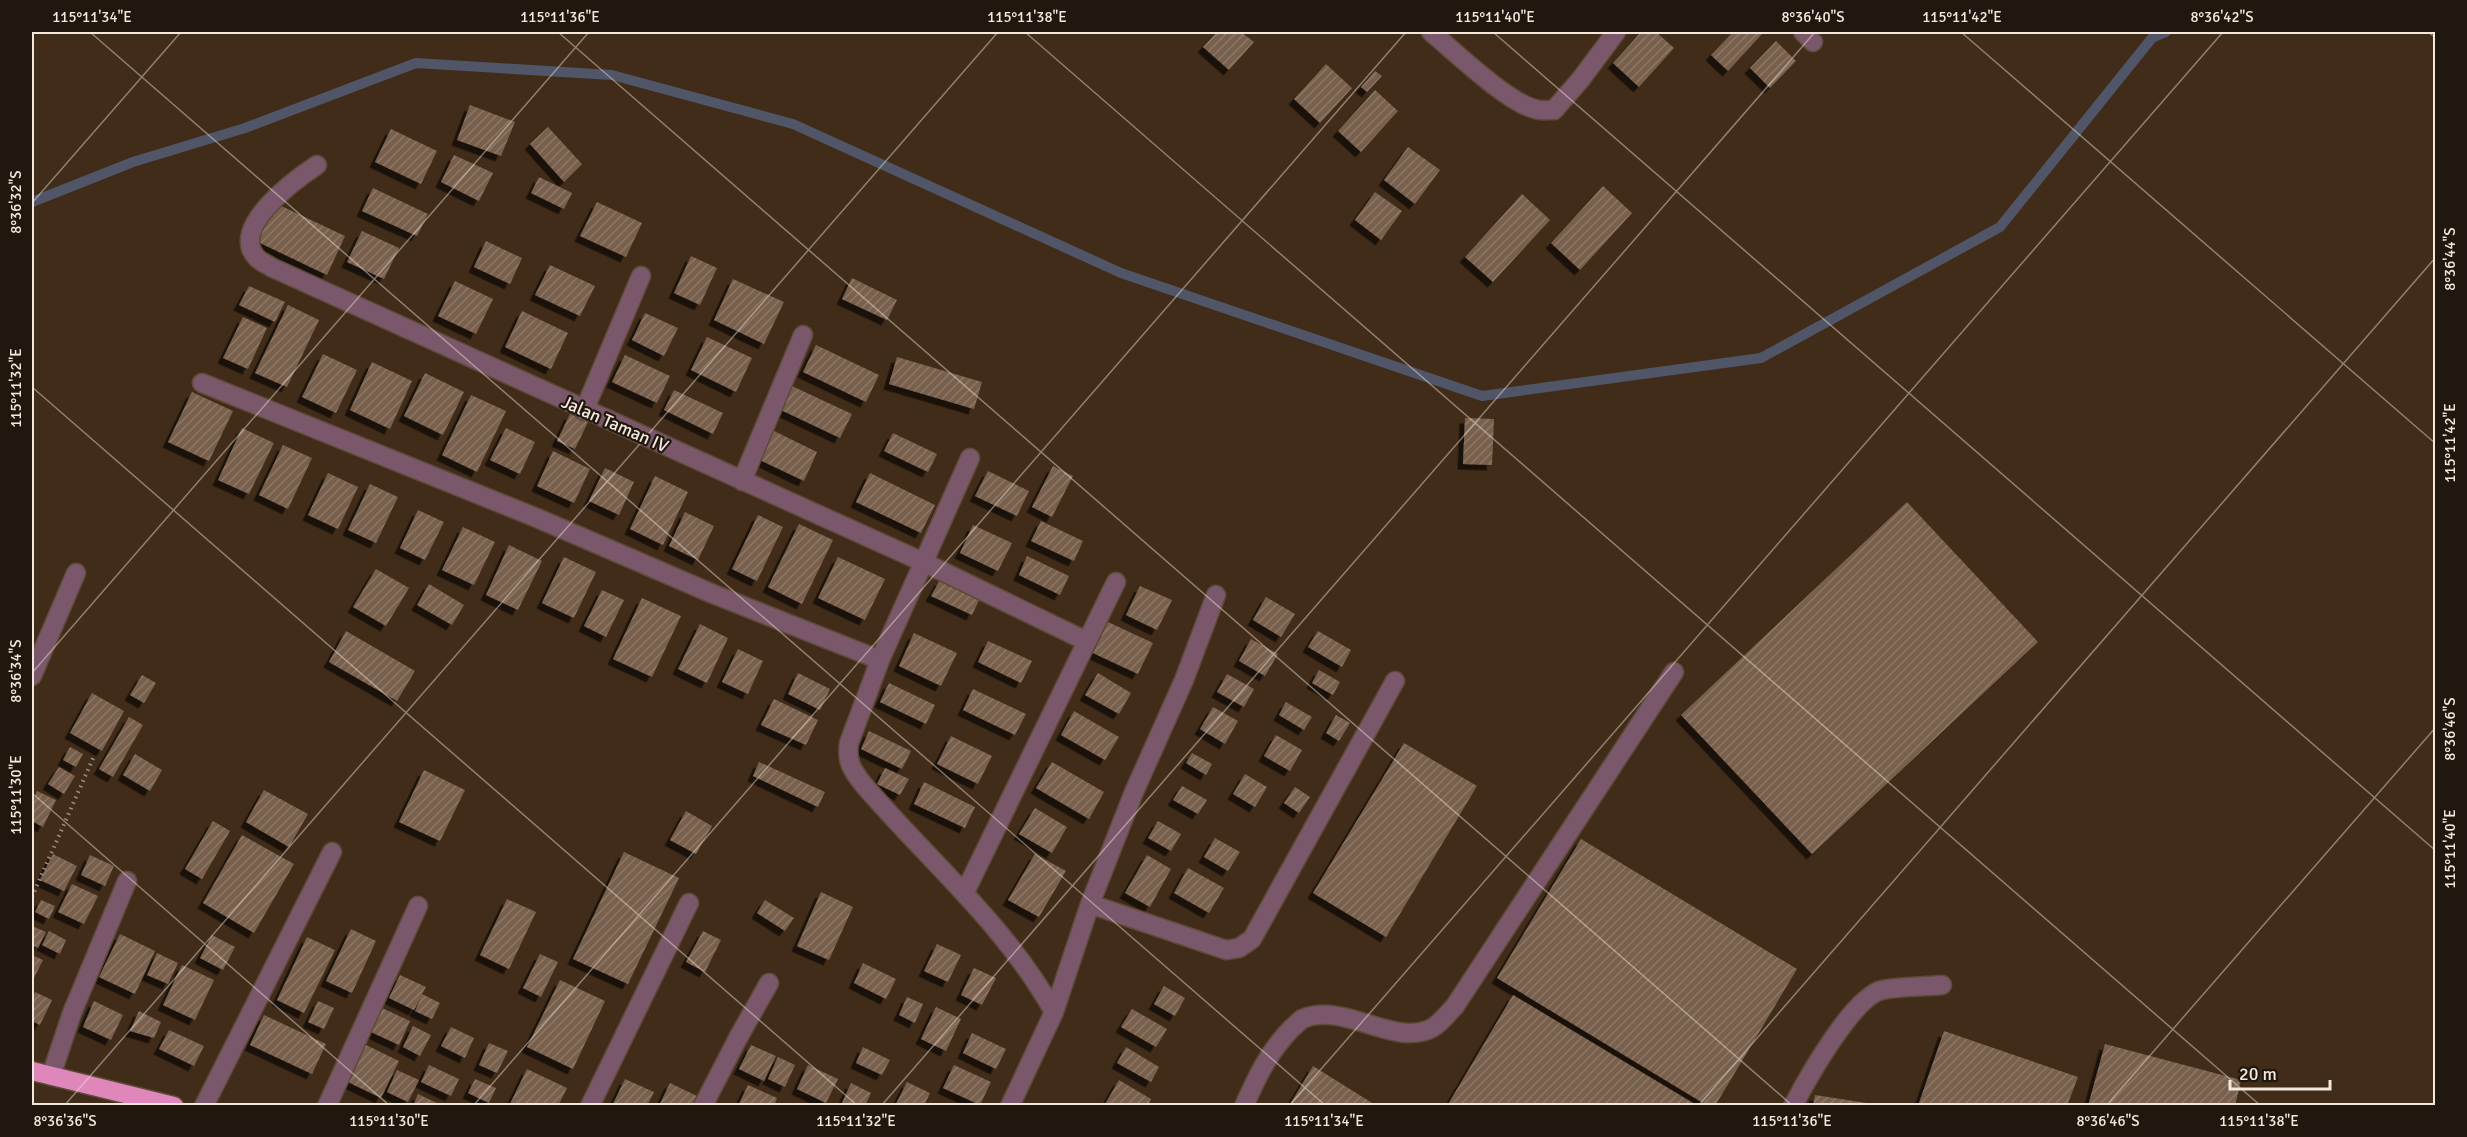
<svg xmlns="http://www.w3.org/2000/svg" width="2467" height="1137" viewBox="0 0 2467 1137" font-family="Signika,sans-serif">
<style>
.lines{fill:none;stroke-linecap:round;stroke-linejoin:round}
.stream{stroke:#505567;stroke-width:10}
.building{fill:url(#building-hatch);filter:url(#shadow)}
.minor-casing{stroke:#5d4a37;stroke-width:21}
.highway-casing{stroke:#5d4a37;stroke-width:21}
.path{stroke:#9f8e7f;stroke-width:4;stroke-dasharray:1.5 4.5;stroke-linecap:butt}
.minor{stroke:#7b576b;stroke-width:18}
.highway{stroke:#df87ba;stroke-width:18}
.ticks{fill:none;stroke:#f4e7db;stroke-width:1.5;stroke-opacity:0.45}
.labels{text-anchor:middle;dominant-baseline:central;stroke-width:4.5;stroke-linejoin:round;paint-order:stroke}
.street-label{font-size:18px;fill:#f4e7db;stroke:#20170e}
.neatline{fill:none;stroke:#f4e7db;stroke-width:2}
.ticks-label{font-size:15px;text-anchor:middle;fill:#f4e7db}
</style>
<defs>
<pattern id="building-hatch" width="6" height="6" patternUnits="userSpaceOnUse" patternTransform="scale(1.5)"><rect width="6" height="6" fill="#78604d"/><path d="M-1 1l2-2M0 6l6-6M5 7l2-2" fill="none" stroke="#8c7766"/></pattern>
<filter id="shadow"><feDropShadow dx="-5.5" dy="5.5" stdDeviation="0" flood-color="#0009"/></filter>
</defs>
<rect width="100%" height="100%" fill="#402c18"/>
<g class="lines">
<!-- stream -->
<path class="stream" d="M32,202L133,162L245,128L416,63L612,75L793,124L1121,273L1482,396L1761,358L2000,227L2152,38L2166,32"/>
</g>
<!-- building -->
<path class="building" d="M1217,32H1241L1254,42L1229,70L1203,47Z
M1641,32H1656L1674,48L1639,87L1613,63Z
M1733,32L1763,33L1728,71L1711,55Z
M1776,41L1796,61L1770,88L1750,68Z
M1326,64L1352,88L1320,123L1294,99Z
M1375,71L1382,76L1367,92L1361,87Z
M1375,90L1398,111L1361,152L1338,131Z
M470,105L515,122L501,156L457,140Z
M548,127L582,164L564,182L530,144Z
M391,129L437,151L421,184L375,162Z
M1408,147L1440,170L1415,204L1384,180Z
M454,155L493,173L479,201L441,182Z
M539,177L572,193L564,209L531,193Z
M1603,186L1632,213L1580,270L1551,243Z
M373,188L428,214L417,236L362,211Z
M1375,192L1402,211L1381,240L1355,220Z
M1522,194L1550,220L1493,282L1465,257Z
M597,202L642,223L626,257L580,236Z
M275,203L345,236L327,275L256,241Z
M362,231L399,248L384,279L347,262Z
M486,241L522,258L510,284L474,267Z
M691,256L717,268L700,305L674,293Z
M550,265L595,286L580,316L535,295Z
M852,278L897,300L887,320L842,299Z
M733,279L784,302L764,344L714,320Z
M455,281L493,299L476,334L438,316Z
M249,286L285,302L275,322L239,305Z
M288,305L319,320L287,387L255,373Z
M522,311L568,333L551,369L505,347Z
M645,313L678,328L664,356L632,340Z
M243,317L267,328L248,369L223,358Z
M707,337L752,358L736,392L691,370Z
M816,345L879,375L866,402L803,372Z
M323,354L357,370L336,413L302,397Z
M625,355L670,376L657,403L612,382Z
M897,357L982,382L974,409L889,384Z
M372,362L412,381L390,429L350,410Z
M425,373L464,392L443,435L404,416Z
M792,386L852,414L840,438L781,410Z
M674,390L723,413L713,434L664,410Z
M192,392L233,411L209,461L168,442Z
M471,395L506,411L477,472L442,455Z
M570,414L588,422L575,449L557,441Z
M1465,418L1494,419L1492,465L1463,464Z
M242,428L274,443L249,494L218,480Z
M506,428L535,442L520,474L490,460Z
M774,431L817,452L804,481L760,460Z
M893,433L937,454L928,472L884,451Z
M283,445L312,458L288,509L259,495Z
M553,451L590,469L574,503L537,486Z
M1053,466L1073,476L1052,517L1032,507Z
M605,468L634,482L619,515L589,501Z
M988,471L1029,491L1017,516L975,496Z
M328,473L358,487L338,529L308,515Z
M870,473L935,505L921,533L856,502Z
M655,476L688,492L663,545L630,529Z
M370,484L398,497L376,543L348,530Z
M1907,502L2038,642L1812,854L1681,715Z
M418,510L444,522L425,560L400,548Z
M685,512L714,526L698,560L669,546Z
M758,515L783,527L757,581L732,569Z
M1041,521L1083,541L1074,561L1031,541Z
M799,524L833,540L802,604L768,587Z
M973,525L1012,543L998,571L960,553Z
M463,527L495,542L474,585L442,570Z
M509,545L542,561L518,610L486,595Z
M1027,556L1069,576L1060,595L1019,575Z
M564,557L596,572L574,618L542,603Z
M838,557L885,579L865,620L818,598Z
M376,569L409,588L386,626L353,607Z
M940,580L980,598L972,615L931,596Z
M429,584L464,605L452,625L417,605Z
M1140,586L1172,600L1157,630L1126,615Z
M602,590L624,600L606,637L584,626Z
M1266,597L1295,614L1281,637L1253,620Z
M642,598L681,616L652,677L613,659Z
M1108,622L1153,643L1138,674L1093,653Z
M700,624L728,638L707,683L678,669Z
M346,631L415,671L397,701L329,662Z
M1318,631L1351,650L1342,667L1308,647Z
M914,633L957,653L941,686L899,666Z
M1251,639L1278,654L1265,676L1239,661Z
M988,641L1032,661L1021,683L978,662Z
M738,649L763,661L748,694L722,682Z
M1319,670L1340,682L1333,695L1312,683Z
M798,673L830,689L820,710L788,694Z
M1098,673L1131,693L1119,714L1085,695Z
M1227,674L1254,689L1244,707L1217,692Z
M142,675L156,683L144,703L130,695Z
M889,683L935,705L926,724L880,702Z
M973,689L1026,714L1015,735L963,710Z
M92,693L124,711L102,751L70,733Z
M774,699L818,720L806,745L761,725Z
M1286,702L1312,717L1304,730L1279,715Z
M1213,707L1238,721L1225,744L1200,729Z
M1074,711L1119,737L1105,760L1061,735Z
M1336,715L1350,723L1339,741L1326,733Z
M129,717L143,725L113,777L99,769Z
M869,731L911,751L902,769L861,749Z
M1276,735L1302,750L1290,771L1264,756Z
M951,736L992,756L978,784L937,764Z
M1404,743L1477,786L1386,937L1313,893Z
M70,747L83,754L76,767L63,760Z
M1192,753L1212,764L1206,775L1186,763Z
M135,754L162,770L150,791L123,775Z
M759,762L825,792L818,807L753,776Z
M1052,762L1104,792L1089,819L1036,788Z
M59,767L75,776L64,794L48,784Z
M885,768L909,779L900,795L877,784Z
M424,770L465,790L440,841L399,822Z
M1245,774L1267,787L1255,807L1233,794Z
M924,782L975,807L965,828L914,804Z
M1182,786L1207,800L1198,814L1173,800Z
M1295,787L1310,797L1299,813L1284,803Z
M264,790L308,814L289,847L246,822Z
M37,791L56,800L43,827L32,821V802Z
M1035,808L1067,827L1052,853L1019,834Z
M686,811L712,826L696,854L670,840Z
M213,821L230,831L202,879L185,869Z
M1158,821L1181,834L1171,851L1148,838Z
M242,835L294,864L254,933L203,903Z
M1215,838L1240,852L1228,871L1204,857Z
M1581,839L1797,969L1715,1106H1708L1497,978Z
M624,852L679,878L628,984L573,959Z
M53,854L77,866L64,891L40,880Z
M1035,854L1066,871L1039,917L1008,900Z
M90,855L114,866L105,886L81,875Z
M1147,855L1171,869L1150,907L1125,893Z
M1188,868L1224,888L1209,913L1174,893Z
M72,884L98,896L84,924L58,912Z
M821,892L853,907L829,960L797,946Z
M507,899L536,912L509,969L480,955Z
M41,900L55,906L49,919L35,912Z
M765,900L794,918L785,931L757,913Z
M32,926L46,932L38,948L32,945Z
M351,929L376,941L352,993L326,981Z
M49,931L66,940L60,954L42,945Z
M703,931L721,940L705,972L686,962Z
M120,934L155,951L135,994L99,977Z
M212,935L235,947L223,970L200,958Z
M307,937L335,950L304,1013L277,1000Z
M937,944L961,955L948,982L924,971Z
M157,953L178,963L168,984L147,975Z
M540,954L558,962L541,997L523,988Z
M32,955L43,960L34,978L32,976Z
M863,963L896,979L886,999L854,983Z
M182,965L214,980L195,1020L163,1005Z
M974,968L996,978L982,1005L961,995Z
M400,975L426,987L422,994L440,1003L432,1019L415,1011L421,997L414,1010L389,998Z
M560,980L605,1001L573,1069L527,1047Z
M1164,986L1185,998L1175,1016L1154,1004Z
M35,992L52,1000L40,1025L32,1021V999Z
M1513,995L1698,1106H1447Z
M907,997L923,1004L915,1023L899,1015Z
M94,1001L123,1015L111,1040L83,1027Z
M318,1001L334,1008L324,1029L308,1022Z
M936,1007L961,1019L946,1051L921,1039Z
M382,1008L410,1021L399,1045L371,1032Z
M1132,1009L1167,1029L1156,1047L1121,1027Z
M139,1011L161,1022L154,1038L130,1031Z
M264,1015L326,1044L312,1074L250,1045Z
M413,1026L431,1035L420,1056L403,1047Z
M451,1027L474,1038L465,1058L441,1046Z
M169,1030L204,1046L194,1066L159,1049Z
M1944,1031L2078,1077L2067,1106H1918Z
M972,1033L1006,1049L996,1069L963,1053Z
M489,1043L508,1051L497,1073L479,1065Z
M2105,1044L2241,1080L2235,1106H2088Z
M366,1045L399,1061L381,1098L348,1082Z
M751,1045L776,1056L764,1081L739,1069Z
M863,1047L890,1060L882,1075L856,1063Z
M1126,1047L1159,1067L1151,1082L1117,1063Z
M778,1057L795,1065L785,1087L768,1079Z
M429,1065L459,1079L451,1096L421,1082Z
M808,1065L838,1079L826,1103L797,1089Z
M954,1065L991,1082L980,1105L943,1088Z
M1313,1066L1377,1106H1289Z
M527,1069L567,1088L558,1106H509Z
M397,1070L419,1080L408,1102L387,1092Z
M475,1079L496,1088L489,1103L468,1093Z
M625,1079L654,1092L647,1106H612Z
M1119,1080L1151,1099L1148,1106H1104Z
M907,1082L930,1093L924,1106H895Z
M670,1083L703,1099L700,1106H659Z
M851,1083L871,1093L865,1106H848L842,1103Z
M748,1085L777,1098L774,1106H738Z
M418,1094L443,1106H413Z
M1815,1095L1873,1104V1106H1813Z"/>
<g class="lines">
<defs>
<path id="minor" d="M1431,32C1455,52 1507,102 1535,109C1541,111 1548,110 1554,110L1581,79L1616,32
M1803,32L1813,42
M317,165C296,179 228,228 257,258C261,262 268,265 273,268L923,562L1086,641
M202,383L537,518L713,594L880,660
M584,411L641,276
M970,458L880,660L849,743C846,761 852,770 863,784C927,859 1006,925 1054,1012
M742,481L803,335
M32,676L76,573
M965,892L1116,582
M1090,904L1226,950L1239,948L1252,939L1395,681
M51,1076L72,1013L127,881
M204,1106L332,852
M327,1106L418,906
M590,1106L689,903
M703,1106L738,1038L769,983
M1010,1106L1054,1012L1090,904L1134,792L1184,680L1216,595
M1244,1106C1257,1077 1269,1051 1292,1028C1295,1026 1299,1021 1302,1019C1345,1001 1394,1048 1432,1028C1441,1023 1448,1013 1455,1006L1674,672
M1793,1106C1807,1079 1853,997 1882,990C1901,986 1923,987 1942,985"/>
<path id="highway" d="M32,1071L174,1106"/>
</defs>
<!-- minor casing -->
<use href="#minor" class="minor-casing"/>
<!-- highway casing -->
<use href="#highway" class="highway-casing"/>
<!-- path -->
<path class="path" d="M32,897L94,756"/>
<!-- minor -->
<use href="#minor" class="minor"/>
<!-- highway -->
<use href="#highway" class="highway"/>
</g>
<!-- ticks -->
<path class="ticks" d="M90,32L1326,1106M558,32L1793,1106M1025,32L2261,1106M1493,32L2436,851M1961,32L2436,444M2428,32L2436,38M32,203L181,32M32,387L858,1106M32,673L589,32M32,793L390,1106M64,1106L998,32M473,1106L1406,32M881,1106L1815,32M1289,1106L2223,32M1698,1106L2436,257M2106,1106L2436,727"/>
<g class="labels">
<!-- street labels -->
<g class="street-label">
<text transform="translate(615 424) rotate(24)">Jalan Taman IV</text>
</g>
</g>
<!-- border -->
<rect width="2467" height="1137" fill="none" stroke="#20170e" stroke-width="66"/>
<!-- scale -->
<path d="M2230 1080v9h100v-9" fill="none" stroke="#f4e7db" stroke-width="3"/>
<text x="2239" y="1080" font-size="18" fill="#f4e7db" stroke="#20170e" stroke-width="4.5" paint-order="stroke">20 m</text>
<rect x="33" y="33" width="2401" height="1071" class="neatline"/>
<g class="ticks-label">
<text x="92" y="22">115°11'34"E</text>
<text x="560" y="22">115°11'36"E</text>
<text x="1027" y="22">115°11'38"E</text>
<text x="1495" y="22">115°11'40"E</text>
<text x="1813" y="22">8°36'40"S</text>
<text x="1962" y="22">115°11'42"E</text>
<text x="2222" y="22">8°36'42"S</text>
<text transform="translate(16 202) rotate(-90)" y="5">8°36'32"S</text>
<text transform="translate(2450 259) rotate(-90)" y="5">8°36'44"S</text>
<text transform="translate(16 388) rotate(-90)" y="5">115°11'32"E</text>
<text transform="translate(2450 443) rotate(-90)" y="5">115°11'42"E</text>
<text transform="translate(16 671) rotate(-90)" y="5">8°36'34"S</text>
<text transform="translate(2450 729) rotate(-90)" y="5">8°36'46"S</text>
<text transform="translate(16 795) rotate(-90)" y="5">115°11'30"E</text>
<text transform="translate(2450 849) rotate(-90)" y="5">115°11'40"E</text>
<text x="65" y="1126">8°36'36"S</text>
<text x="389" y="1126">115°11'30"E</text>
<text x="856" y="1126">115°11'32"E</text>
<text x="1324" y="1126">115°11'34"E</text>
<text x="1792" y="1126">115°11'36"E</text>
<text x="2108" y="1126">8°36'46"S</text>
<text x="2259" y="1126">115°11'38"E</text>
</g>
</svg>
